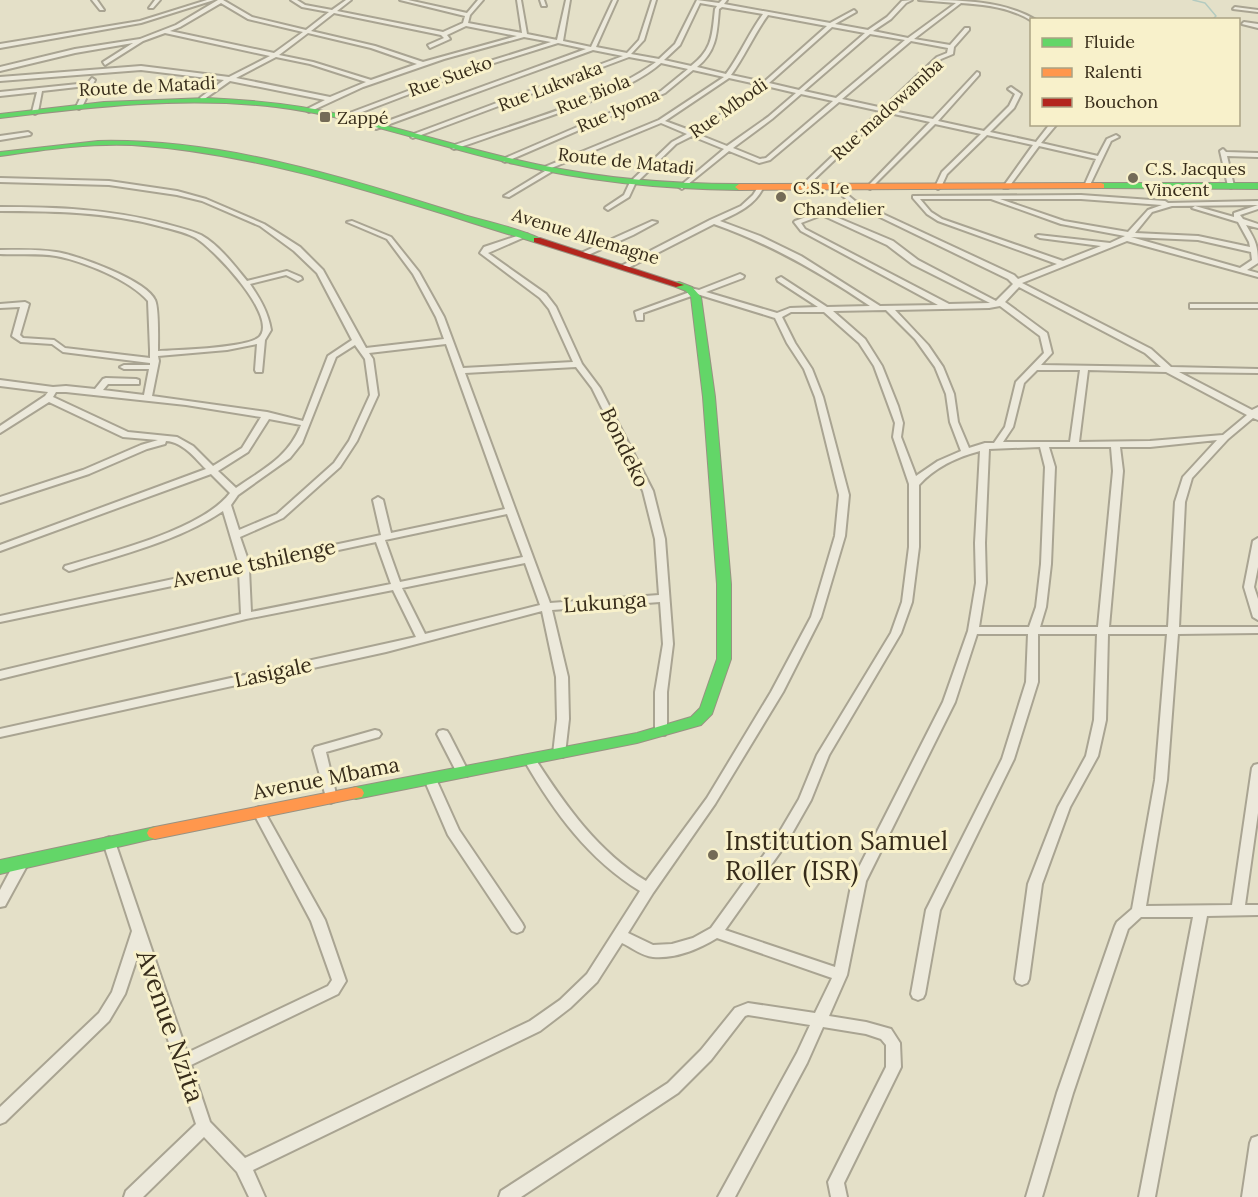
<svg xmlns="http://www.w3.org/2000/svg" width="1258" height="1197" viewBox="0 0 1258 1197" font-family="Lora,serif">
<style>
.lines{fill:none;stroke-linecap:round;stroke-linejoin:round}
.stream{stroke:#b4cbc0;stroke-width:1.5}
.street-casing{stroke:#a9a492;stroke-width:4}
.fast-casing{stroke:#989282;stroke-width:2}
.slow-casing{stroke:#989282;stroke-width:2}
.jam-casing{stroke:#989282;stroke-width:2}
.street{fill:#ece9db;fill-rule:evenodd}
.fast{fill:#63d668;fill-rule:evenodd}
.slow{fill:#ff974d;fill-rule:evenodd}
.jam{fill:#b3261e;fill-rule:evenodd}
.poi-dot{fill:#746b57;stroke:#f8f1cb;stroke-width:2}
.labels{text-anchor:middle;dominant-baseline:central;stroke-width:6;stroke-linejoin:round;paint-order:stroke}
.far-street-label{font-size:18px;fill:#372c1a;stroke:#f8f1cb}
.far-poi-label{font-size:18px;fill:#372c1a;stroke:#f8f1cb;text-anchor:start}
.street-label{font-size:21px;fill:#372c1a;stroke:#f8f1cb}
.near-poi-label{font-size:26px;fill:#372c1a;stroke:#f8f1cb;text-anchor:start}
.near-street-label{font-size:26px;fill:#372c1a;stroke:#f8f1cb}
</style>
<rect width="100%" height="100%" fill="#e4e0c8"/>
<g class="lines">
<!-- stream -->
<path class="stream" d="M1193,0L1205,3L1216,16L1212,20"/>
<defs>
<path id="street" d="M92,0H97L104,10H100Z
M155,0H160L153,8H149Z
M207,0H214L141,23L0,48V44L140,21Z
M218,0H223L252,17L306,30L329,12L302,7L291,0H297L305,5L332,10L346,0H351L337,11L443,32L463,23L465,16L400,0H408L467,13L478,0H483L470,15L468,23L522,33L517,0H521L527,34L557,40L566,0H570L563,41L591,47L613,0H617L596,47L627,53L639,40L652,0H656L644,40L631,54L659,59L675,44L697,0L719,3L722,0H727L724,4L830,23L854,10L856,12L835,24L868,30L887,17L902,1L912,0L906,3L891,19L873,31L908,38L956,3L919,0C957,0 1003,0 1036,20L1032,21C1010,7 986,5 961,3L914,39L950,45L965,28H969V30L954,47L953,54L941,59L888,110L933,119L977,72L979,73V75L938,121L984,131L1009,106L1015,94L1008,89L1011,87L1021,94L1014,108L990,132L1036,142L1050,124H1057L1041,143L1098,156L1107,139L1116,135L1119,137L1111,141L1089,187L1084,186L1096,159L1039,146L1008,188H1004L1003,187L1033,145L987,135L947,174L941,187L938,189L935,187L942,172L981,134L935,124L870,189L868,188V186L930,122L885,112L804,189H800V187L880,111L839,102L770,160L759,163L729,151L682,189L679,187L680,186L724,149L692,136L676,144L635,184L629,197L608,210L605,208L606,207L624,195L630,182L672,142L687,134L661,123L549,169L552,171L551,172L509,197L504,196L545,171L542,170V168L659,120L724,77L693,70L665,93L505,162L503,161V159L661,91L688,69L661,63C629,91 564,111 524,125C500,133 477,142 454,149L452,148V146C516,123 601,102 656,62L629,57L413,138L411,137V135L623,56L593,50L376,129L374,128V126L586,49L558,43L478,68L341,120L339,119V117L474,66L551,42L524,37L444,59L363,87L309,112L306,110L307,109L325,100L230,81L203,100L200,98L201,97L224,80L141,70L0,81V77L141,66L229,77L270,56L165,33L143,41L105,65L103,62L133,43L75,53L0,71V67L75,49L140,39L176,25ZM221,3L248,19L303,32L274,53L170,31L180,27ZM700,3L717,6L715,9C712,35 713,49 691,66L664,60L680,45ZM722,7L763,14C749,33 740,55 726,74L697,67C717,51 717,33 719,9ZM334,13L441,35L444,38L428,45L430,48L450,39L447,35L466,26L517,36L423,62L375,46L311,31ZM768,15L827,26L764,82L731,75C745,56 754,34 768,15ZM832,27L865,33L799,90L769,83ZM308,33L371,48L417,64L371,80L313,62L279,55ZM870,34L905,40L836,98L804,91ZM911,41L948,48L947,53L937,57L883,108L842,99ZM276,57L310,64L366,82L330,97L236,78ZM729,78L761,85L709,123L692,131L665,121ZM766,86L796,93L768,117L727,146L697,134L713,125ZM801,94L833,101L766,158L760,159L733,148L772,119Z
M540,0H544L546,6H542Z
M1235,7L1258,10V12L1233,9Z
M1244,22L1258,24V28L1242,24Z
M92,78L95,80L82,107L79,109L76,107L86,86L42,91L38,112L35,114L32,112L37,92L0,96V92L88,83Z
M28,132L31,134L30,135L0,140V136Z
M1223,149L1226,152L1258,153V157L1227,156L1234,186L1231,188L1228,186L1220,151Z
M0,178L109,181L177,191L206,199L264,224L300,247L323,270L366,348L444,339L436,317L413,274L387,239L347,222L352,221L391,237L419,272L444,317L463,368L573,362L549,309L540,298L480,253L484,247L523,234H527V236L488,253L546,294L556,307L582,364L600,388L653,491L665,539L673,644L667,692V732L665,735H657L655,732V692L663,644L660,602L552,610L568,677L569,719L565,754L563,757H555L553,754L557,719L556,677L542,611L386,652L0,737V729L416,637L393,590L246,619L0,679V671L241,614L239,572L0,622V616L239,565L223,511C178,541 123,554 73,570L69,571L64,568L65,566C110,552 202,530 230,493L211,474L0,551V545L206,469C195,458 183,442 166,441L165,444L147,449L89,474L0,503V497L83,470L141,445L158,440L123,437L49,402L0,433V426L45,396L48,392L0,386V380L53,387L66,386L95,389L103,379L106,378L136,379L139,380V384H108L103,390L144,395L149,369H124L120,367L124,365H150V363L63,352L52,344L21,342L12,336L20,307L0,308V304L25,302L29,304L20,335L23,338L54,340L65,348L150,358V350L148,301C130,280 83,261 56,256C38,253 19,255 0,254V250C19,250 37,249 56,252C77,255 146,280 155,300C159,308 158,341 158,351C178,350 244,348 258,338C282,320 212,246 194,237C184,232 171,229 159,226C107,212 54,211 0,211V207C56,207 111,209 166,224C177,227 190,230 201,235C219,245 234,265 247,281L287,271L301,277L302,279L298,281L286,275L250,284C260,299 268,312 271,330L265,340L262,372H256L255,370L257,344L227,350L158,356L159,361L152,396L267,412L303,421L328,356L352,340L317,273L294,251L260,226L202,201L177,195L109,185L0,182ZM446,344L505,509L391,533L383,500L378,497L373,500L381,535L249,563L240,537L283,518L340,467L357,441L378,395L373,359L369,353ZM355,345L365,359L370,395L349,441L334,463L277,514L239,530L231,505L238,495L290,458L302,443L336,357ZM576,367L592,388L643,491L655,539L659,595L550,603L465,373ZM56,392H66L186,405L261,417L242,448L213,466L193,446L177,437L128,432L53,397ZM269,419L301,425C288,458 263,469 236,488L218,471L248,452ZM507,514L523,557L400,582L385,540ZM376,542L391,584L251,612L249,569ZM525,563L540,605L425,634L402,588Z
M760,186L763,188C754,206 737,213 720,221L760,236L801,256L880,306L938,305L801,231L794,222L795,221L820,212H824L893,241L918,260L996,301L1013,284L1008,279L851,203L834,189V187H838L855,201L1014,275L1018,279L1057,264L938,221L927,214L913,198V196L1081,195L1165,201L1168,203L1258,201V209L1240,215L1243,219L1258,224V228L1246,225C1255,240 1258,245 1258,263L1247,270L1258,273V277L1127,241L1022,283L1151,349L1171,367L1258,369V373L1179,372L1252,410L1258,407V420L1253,418L1228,439L1192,478L1185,502L1179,627H1258V633L1178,634L1167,780L1146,906L1232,905L1252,768L1254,765L1258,764V813L1245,905H1258V915L1207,916L1155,1197H1139L1193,917H1141L1128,929L1073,1093L1042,1197H1026L1057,1093L1115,926L1117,922L1132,909L1155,780L1167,634H1108L1106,720L1098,756L1070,807L1042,884L1029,979L1027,983L1022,985L1017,983L1015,979L1028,884L1058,807L1086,756L1094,720L1097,634H1038V682L1014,759L940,910L925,994L923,998L918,1000L913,998L911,994L926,910L1002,759L1026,682L1028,634H977L955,702L866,881L847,975L829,1016L866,1022L891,1029L900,1043L901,1067L844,1183L847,1197H831L828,1182L886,1067V1045L881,1039L866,1034L823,1027L807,1063L735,1197H718L797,1053L810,1025L748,1015L745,1016L711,1060L678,1093L521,1197H499L501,1191L668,1083L701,1050L735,1008L748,1003L815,1013L832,978L717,938C699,949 675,959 653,957C642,956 631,947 622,943L597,982L570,1008L540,1031L253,1170L265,1197H249L237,1172L204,1137L143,1197H124L126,1191L196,1124L139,952L125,994L109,1021L5,1122L0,1124V1107L99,1013L112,992L132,931L103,842L104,839L109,837L114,839L115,842L187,1053L328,986L332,980L311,921L253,812L255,809L259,807L263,809L325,920L346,981L338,994L191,1065L210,1122L245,1158L530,1021L560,1000L587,974L640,891C588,859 554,812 524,760L526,757H534C565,805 597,851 646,881L707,798L771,692L811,617L835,536L839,495L815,397L804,369L787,343L775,318L697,294L643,313V320H637L635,312L690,292L686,291V287L699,290L740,274L744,276L743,278L706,292L777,313L790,308L818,307L778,281L777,279L781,277L827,307L870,306C821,273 771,244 714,224L628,268L621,266L710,220L741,206L753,195L758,187ZM920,199H991L1061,224L1125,236L1110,243L1038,235L1036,236L1040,238L1101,246L1063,261L942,219L931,212ZM1000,199H1081L1162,205L1148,210L1128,232L1064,221ZM1258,205L1234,213V217L1195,206L1192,208L1238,222L1249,242L1250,247L1198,236L1135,233L1152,212L1172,206ZM822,215L887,245L912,264L990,303L949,304L805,229L801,223ZM1131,237L1198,240L1251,252L1252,260L1240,268ZM1019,287L1145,353L1161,367L1041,365L1052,353L1047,333L1005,302ZM1000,306L1040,336L1044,353L1016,382L1005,427L994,443H985L969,448L958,422L954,394L943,367L928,345L895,310L989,308ZM886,310L915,339L935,367L946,394L950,422L961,451L938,461L916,476L901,437L903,423L898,406L882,366L865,339L833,311ZM791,312H824L859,343L874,366L895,423L893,437L909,484V547L902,602L891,633L817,755L799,799L776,838L711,928L693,938L672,944L653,945L628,933L653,893L715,804L783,692L821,617L845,536L849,495L823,397L812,369L795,343L782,317ZM1037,370H1080L1070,442H1003L1013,427L1024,383ZM1088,370L1166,372L1247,415L1223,435L1150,441L1079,442ZM1217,440L1183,477L1175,502L1168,627H1109L1123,471L1120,447H1150ZM1040,447L1045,467L1041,564L1036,607L1029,627H979L986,583L985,543L989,449ZM1049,447H1111L1113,471L1098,627H1040L1046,607L1051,564L1055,467ZM980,451L975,543L976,583L968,631L943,702L852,881L835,967L725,930L786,844L811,800L829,755L901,633L912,602L919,547V485C935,467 957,457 980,451Z
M652,221L657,222L633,235L588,255L581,253Z
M1190,304H1258V308H1190Z
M1258,538V567L1254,587L1258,599V620L1253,617L1244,587L1253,541Z
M375,730L379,731L381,734L379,737L326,752L337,798L335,801L331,803L327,801L313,750L315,747Z
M443,730L447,731L449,734L469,773L467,776H459L457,773L437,734L439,731Z
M430,775L434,776L436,779L459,830L522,923L524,927L522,931L517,933L512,931L448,835L424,779L426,776Z
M22,857L27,858L29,862L5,906L0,907V890L17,858Z
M1258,1136V1197H1242L1250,1143L1252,1138Z"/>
<path id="fast" d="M207,98C251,100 295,104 338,114C406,129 472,151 540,165C606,179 672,184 739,184L743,187L739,190C663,189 588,182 514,164C435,146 357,117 276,107C184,96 91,107 0,118V114L104,102Z
M98,141C223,138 346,178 464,215C481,220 530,231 542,240L534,242C402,202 270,154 132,145C88,143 43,150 0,156V152Z
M1101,183H1258V189L1098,188V184Z
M679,282L692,287L701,297L715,397L731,584V659L712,714L701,725L637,743L356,799L350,797L348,793L350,789L356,787L637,733L691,717L700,708L717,659V584L703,397L691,297L686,291L676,287V283Z
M155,827L161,829L163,833L161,837L0,874V860Z"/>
<path id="slow" d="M1101,183L1104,184V188L739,190L735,187L739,184Z
M356,787L362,789L364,793L362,797L155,839L149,837L147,833L149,829L155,827Z"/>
<path id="jam" d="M534,238H540L684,285L676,287L534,242Z"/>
</defs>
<!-- street casing -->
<use href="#street" class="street-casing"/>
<!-- fast casing -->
<use href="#fast" class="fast-casing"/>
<!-- slow casing -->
<use href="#slow" class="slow-casing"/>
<!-- jam casing -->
<use href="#jam" class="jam-casing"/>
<!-- street -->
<use href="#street" class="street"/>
<!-- fast -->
<use href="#fast" class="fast"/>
<!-- slow -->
<use href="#slow" class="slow"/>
<!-- jam -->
<use href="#jam" class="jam"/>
</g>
<!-- markers -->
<g class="poi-dot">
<rect x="319" y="111" width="12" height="12" rx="3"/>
<circle cx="1133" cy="178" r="6"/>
<circle cx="781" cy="197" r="6"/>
<circle cx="713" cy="855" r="6"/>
</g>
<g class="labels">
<!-- far-street labels -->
<g class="far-street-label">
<text transform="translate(450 76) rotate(-20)">Rue Sueko</text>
<text transform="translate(147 86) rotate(-3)">Route de Matadi</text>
<text transform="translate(550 86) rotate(-21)">Rue Lukwaka</text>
<text transform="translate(593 94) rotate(-22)">Rue Biola</text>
<text transform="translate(728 108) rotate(-35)">Rue Mbodi</text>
<text transform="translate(887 109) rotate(-42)">Rue madowamba</text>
<text transform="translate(618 110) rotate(-23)">Rue Iyoma</text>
<text transform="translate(626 161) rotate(6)">Route de Matadi</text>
<text transform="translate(586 236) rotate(17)">Avenue Allemagne</text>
</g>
<!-- far-poi labels -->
<g class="far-poi-label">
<text x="337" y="117">Zappé</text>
<text x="1145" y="168">C.S. Jacques<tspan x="1145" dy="21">Vincent</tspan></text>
<text x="793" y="187">C.S. Le<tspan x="793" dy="21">Chandelier</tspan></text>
</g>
<!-- street labels -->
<g class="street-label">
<text transform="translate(625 447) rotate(64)">Bondeko</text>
<text transform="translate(254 563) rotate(-12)">Avenue tshilenge</text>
<text transform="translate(605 602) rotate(-4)">Lukunga</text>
<text transform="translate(273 672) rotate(-12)">Lasigale</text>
<text transform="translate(326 778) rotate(-11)">Avenue Mbama</text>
</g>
<!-- near-poi labels -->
<g class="near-poi-label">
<text x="725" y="840">Institution Samuel<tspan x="725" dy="30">Roller (ISR)</tspan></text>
</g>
<!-- near-street labels -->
<g class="near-street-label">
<text transform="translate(171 1026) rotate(71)">Avenue Nzita</text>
</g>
</g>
<!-- legend -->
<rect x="1030" y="18" width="210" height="108" fill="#f8f1cb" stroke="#aba284" stroke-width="1.5"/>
<rect x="1042" y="38" width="30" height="9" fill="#63d668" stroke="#aba284" stroke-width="1.5"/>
<text x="1084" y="48" font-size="18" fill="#372c1a">Fluide</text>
<rect x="1042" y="68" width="30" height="9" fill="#ff974d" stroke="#aba284" stroke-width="1.5"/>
<text x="1084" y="78" font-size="18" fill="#372c1a">Ralenti</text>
<rect x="1042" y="98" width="30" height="9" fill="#b3261e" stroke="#aba284" stroke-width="1.5"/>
<text x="1084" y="108" font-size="18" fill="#372c1a">Bouchon</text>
</svg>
